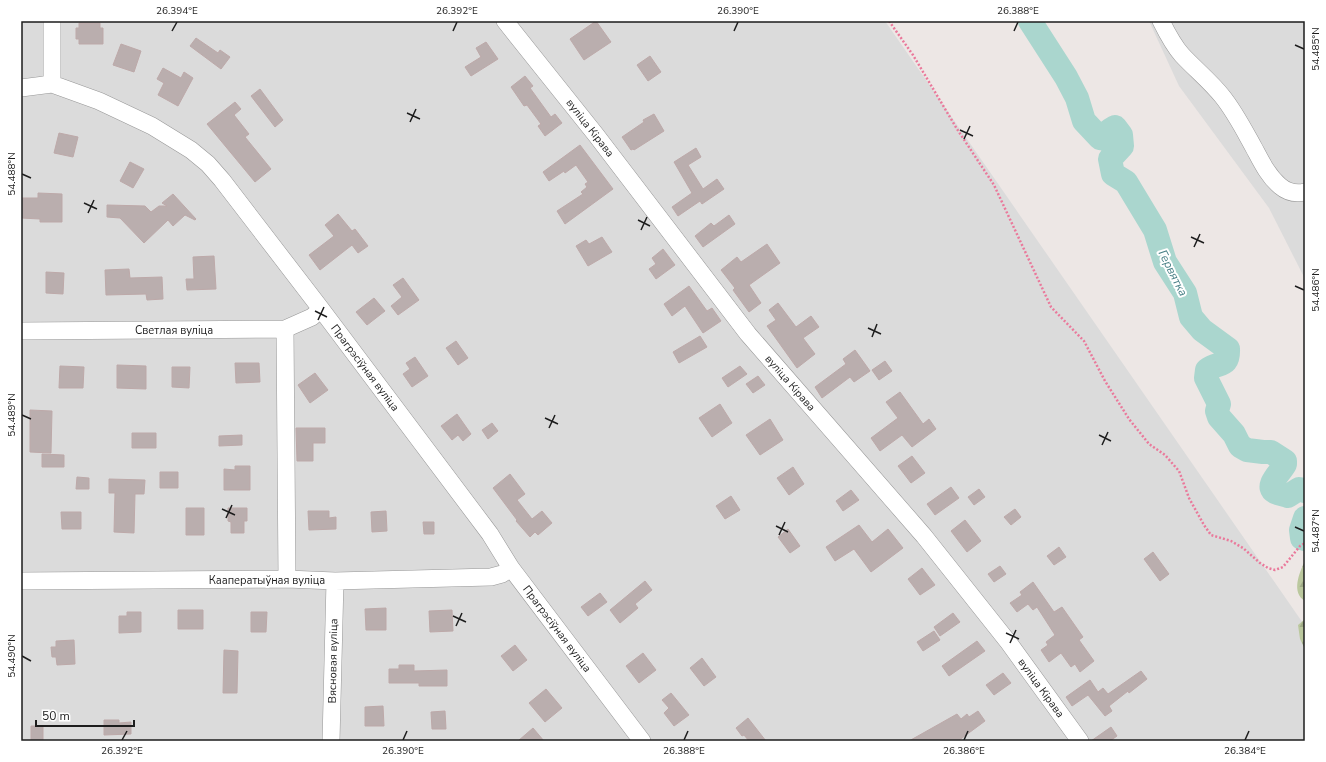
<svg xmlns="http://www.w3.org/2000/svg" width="1326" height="762" viewBox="0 0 1326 762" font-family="'Nunito Sans',sans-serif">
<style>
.residential{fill:#dbdbdb}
.forest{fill:url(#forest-firs)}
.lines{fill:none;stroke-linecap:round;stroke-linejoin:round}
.river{stroke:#aad6ce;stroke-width:24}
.building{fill:#baaeae;stroke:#bda9a9}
.minor-casing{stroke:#979797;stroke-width:18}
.path{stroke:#ea799b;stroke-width:2.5;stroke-dasharray:2 2;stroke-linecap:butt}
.minor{stroke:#fff;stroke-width:17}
.ticks{fill:none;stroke:#1d1d1d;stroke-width:1.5}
.labels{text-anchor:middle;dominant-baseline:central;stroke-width:4;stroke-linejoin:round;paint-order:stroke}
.street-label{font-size:11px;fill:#1d1d1d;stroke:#fff}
.water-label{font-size:12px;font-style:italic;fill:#477f85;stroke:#fff}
.neatline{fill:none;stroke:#1d1d1d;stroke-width:1.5}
.ticks-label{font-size:10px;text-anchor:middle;fill:#1d1d1d}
</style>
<defs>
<pattern id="forest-firs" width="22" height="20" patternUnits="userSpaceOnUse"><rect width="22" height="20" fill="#bbc89e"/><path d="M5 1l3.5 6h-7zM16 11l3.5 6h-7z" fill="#a0ab88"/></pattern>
</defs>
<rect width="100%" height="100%" fill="#ede7e5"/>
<!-- residential -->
<path class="residential" d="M21,21H885L1305,626V741H21Z
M1149,21H1305V279L1269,208L1179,86Z"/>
<!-- forest -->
<path class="forest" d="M1305,561V601C1291,593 1299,573 1305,561Z
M1305,619V649L1300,639L1298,625Z"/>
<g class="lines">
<!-- river -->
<path class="river" d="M1030,21L1066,77L1077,98L1084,121L1100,138L1107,139L1111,137L1110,130L1115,127L1121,135L1122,146L1110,159L1113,174L1126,182L1155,230L1165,262L1185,293L1191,317L1202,330L1228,349C1229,369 1218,361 1207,370L1206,378L1219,404L1217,411L1219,417L1234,434L1240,446L1247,450L1263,452H1271L1285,461V464C1282,471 1264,486 1275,492C1279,494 1285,495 1288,496L1299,489L1305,491
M1305,518L1301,530L1302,538L1305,539"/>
</g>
<!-- building -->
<path class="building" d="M596,21L611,42L584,60L570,39Z
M79,23H100V28H103V44H79V39H76V28H79Z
M196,38L218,53L220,50L230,57L221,69L190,46Z
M486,42L498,59L471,76L465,67L481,57L476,48Z
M121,44L141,51L134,72L113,65Z
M650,56L661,72L648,81L637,65Z
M163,68L181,78L184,72L193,78L178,106L158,95L164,83L157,79Z
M525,76L533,86L530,88L551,117L555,114L562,123L545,136L538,126L541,124L527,105L524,106L511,87Z
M260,89L283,120L275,127L251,96Z
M235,102L241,109L234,115L249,134L245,137L271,169L255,182L207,124Z
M654,114L664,131L634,150L633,149L631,150L622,137L644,122L643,120Z
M59,133L78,137L73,157L54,153Z
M580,145L613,189L565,224L557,211L583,194L581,192L587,187L585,184L588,182L576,165L565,173L564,171L549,181L543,172Z
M696,148L701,157L688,165L703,189L717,179L724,189L702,204L700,201L678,216L672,207L692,193L674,162Z
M130,162L144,169L133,188L120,181Z
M38,193L62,194V222H40V219L21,218V198H38Z
M173,194L196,219L195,220L185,215L173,226L168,220L144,243L120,218L107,217V205L145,206L151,212L159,206H167L162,203Z
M338,214L352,231L355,229L368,246L358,253L352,245L320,270L309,255L334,236L325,225Z
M729,215L735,224L703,247L695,236L711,223L714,226Z
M602,237L612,252L588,266L576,246L586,240L589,244Z
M767,244L780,263L749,285L761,303L749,312L733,290L735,288L721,270L737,257L741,262Z
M663,249L675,265L656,279L649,269L656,264L652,258Z
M214,256L216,289L187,290L186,279H194L193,257Z
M129,269L130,278L162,277L163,299L147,300L146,294L106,295L105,270Z
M46,272L64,273L63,294L46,293Z
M403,278L419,300L398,315L391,306L402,297L393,285Z
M689,286L707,311L712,308L721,321L703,333L685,306L672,316L664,304Z
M374,298L385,311L367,325L356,312Z
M778,303L796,327L811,316L819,327L803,338L815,354L797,368L767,326L776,320L769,310Z
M700,336L707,347L679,363L673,352Z
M456,341L468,358L458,365L446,348Z
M855,350L870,371L854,382L850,377L822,398L815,387L846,364L843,359Z
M415,357L428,376L412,387L403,374L410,369L406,363Z
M885,361L892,371L879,380L872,370Z
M235,363H259L260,382L236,383Z
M117,365L146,366V389L117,388Z
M60,366L84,367L83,388H59Z
M740,366L747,374L728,387L722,378Z
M172,367H190L189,388L172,387Z
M315,373L328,390L310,403L298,385Z
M758,376L765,385L753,393L746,384Z
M900,392L923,424L929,419L936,429L912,447L902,435L880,451L871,438L898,418L886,402Z
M720,404L732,423L712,437L699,418Z
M30,410L52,411L51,453L30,452Z
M457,414L471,434L463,441L458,435L452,440L441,426Z
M770,419L783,440L760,455L746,435Z
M492,423L498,431L488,439L482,430Z
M296,428H325V443H313V461H297Z
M132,433H156V448H132Z
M242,435V445L219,446V436Z
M42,454L64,455V467H42Z
M912,456L925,473L911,483L898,466Z
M235,466H250V490H224V469L235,470Z
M793,467L804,484L789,495L777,478Z
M160,472H178V488H160Z
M510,474L525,494L517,500L532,519L542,511L552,523L538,535L535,532L530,537L516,521L517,520L493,488Z
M77,477L89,478V489H76Z
M109,479L145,480L144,494H135L134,533L114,532L115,493H109Z
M951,487L959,498L935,515L927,504Z
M979,489L985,497L974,505L968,497Z
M851,490L859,500L843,511L836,501Z
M731,496L740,510L725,519L716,506Z
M186,508H204V535H186Z
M228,508H247V521H244V533H231V522L228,521Z
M1015,509L1021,517L1011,525L1004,517Z
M308,511H329V518L336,517V529L309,530Z
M386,511L387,531L372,532L371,512Z
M61,512H81V529H62Z
M965,520L981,541L967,552L951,531Z
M423,522H434V534H424Z
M859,525L872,542L888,529L903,548L871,572L854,549L835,561L826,547Z
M788,529L800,546L790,553L778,537Z
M1059,547L1066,557L1054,565L1047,556Z
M1153,552L1169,574L1160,581L1144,559Z
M1000,566L1006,574L994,582L988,574Z
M922,568L935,585L920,595L908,579Z
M645,581L652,590L635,604L638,608L620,623L610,610Z
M1033,582L1054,612L1062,607L1083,637L1079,640L1094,661L1080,672L1075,664L1071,667L1061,653L1049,662L1041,650L1048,645L1046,642L1055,635L1037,607L1033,610L1028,604L1017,612L1010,603L1022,595L1020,592Z
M600,593L607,602L588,616L581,607Z
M386,608V630H366L365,609Z
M178,610H203V629H178Z
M452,610L453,631L430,632L429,611Z
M127,612H141V632L119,633V616H127Z
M251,612H267L266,632H251Z
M953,613L960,622L940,636L934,627Z
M934,631L940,640L923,651L917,642Z
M74,640L75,664L57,665L56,657H52L51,647H56V641Z
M977,641L985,651L949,676L942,666Z
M515,645L527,660L513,671L501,656Z
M224,650L238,651L237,693H223Z
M643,653L656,670L639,683L626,666Z
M702,658L716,677L704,686L690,668Z
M399,665H414V671L447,670V686H419V683H389V669H399Z
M1141,671L1147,679L1129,693L1128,691L1109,706L1112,711L1105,716L1088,695L1072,706L1066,697L1090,680L1098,692L1103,688L1108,694Z
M1003,673L1011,683L994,695L986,685Z
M546,689L562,708L545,722L529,703Z
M671,693L689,715L674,726L664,713L669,708L662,700Z
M383,706L384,726H365V707Z
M445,711L446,729H432L431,712Z
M978,711L985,721L958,741H909L957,714L961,719L967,714L969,717Z
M748,718L766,741H749L744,735L742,736L736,728Z
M104,720H119V723L131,722V734L104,735Z
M31,726H43V741H31Z
M1111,727L1117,736L1110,741H1091Z
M533,728L544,741H518Z"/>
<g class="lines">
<defs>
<path id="minor" d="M52,21V84
M505,21L596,135L748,334L924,536L1009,643L1080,741
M1161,21C1167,33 1173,45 1182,55C1195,69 1210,81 1222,96C1235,112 1244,130 1254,148C1261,161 1268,176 1280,186C1287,192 1296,194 1305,192
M21,88L52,84L99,101L152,126L191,150L208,164L222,180L321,309L490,534L511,568L642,741
M285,329L287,579
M21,331L285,329L312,317L321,309
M21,581L287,579L335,581L491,577L502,574L511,568
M331,741L335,581"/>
</defs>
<!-- minor casing -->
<use href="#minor" class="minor-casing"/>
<!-- path -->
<path class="path" d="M889,21L913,55L957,129L994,185L1051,307L1084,341L1105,381L1129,419L1149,444L1165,455L1179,471L1189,498L1204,525L1211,535L1231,541L1243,548L1260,563L1268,568L1275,570L1283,567L1300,546L1305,543"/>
<!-- minor -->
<use href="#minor" class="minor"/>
</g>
<!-- ticks -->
<path class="ticks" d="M172,31L177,22M453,31L457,22M734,31L738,22M1014,31L1018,22M1295,45L1304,49M407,113L420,119M410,122L416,109M960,130L973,136M964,139L970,126M22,174L31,178M84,203L97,209M88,213L94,200M638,220L650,226M641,230L647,217M1191,237L1204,243M1194,247L1200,234M1295,286L1304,290M315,311L327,317M318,320L324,307M868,328L881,334M872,337L877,324M22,415L31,419M545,418L558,424M549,428L555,415M1099,435L1111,441M1102,445L1108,432M222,509L235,515M226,518L232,505M776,526L788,532M1295,527L1304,531M779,535L785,522M453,616L466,622M456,626L462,613M1006,633L1019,639M1010,643L1016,630M22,656L31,661M122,740L127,731M403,740L407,731M684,740L688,731M964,740L968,731M1245,740L1249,731"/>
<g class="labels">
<!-- street labels -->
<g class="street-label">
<text transform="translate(590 128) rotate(52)">вуліца Кірава</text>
<text x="174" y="330">Светлая вуліца</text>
<text transform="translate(365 368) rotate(53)">Прагрэсіўная вуліца</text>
<text transform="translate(790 383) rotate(49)">вуліца Кірава</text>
<text x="267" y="580">Кааператыўная вуліца</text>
<text transform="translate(557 629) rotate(53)">Прагрэсіўная вуліца</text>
<text transform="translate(333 661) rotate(-89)">Вясновая вуліца</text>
<text transform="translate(1041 688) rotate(54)">вуліца Кірава</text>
</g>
<!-- water labels -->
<g class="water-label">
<text transform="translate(1173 273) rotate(63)">Гервятка</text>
</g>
</g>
<!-- border -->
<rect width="1326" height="762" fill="none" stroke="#ffffff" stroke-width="44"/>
<!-- scale -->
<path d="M36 720v6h98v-6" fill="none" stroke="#1d1d1d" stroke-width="2"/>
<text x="42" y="720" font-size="12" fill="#1d1d1d" stroke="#ffffff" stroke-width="3" paint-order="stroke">50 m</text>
<rect x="22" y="22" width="1282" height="718" class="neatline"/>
<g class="ticks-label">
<text x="177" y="14">26.394°E</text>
<text x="457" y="14">26.392°E</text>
<text x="738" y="14">26.390°E</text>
<text x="1018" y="14">26.388°E</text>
<text transform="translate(1315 49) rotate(-90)" y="4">54.485°N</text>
<text transform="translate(11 174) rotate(-90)" y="4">54.488°N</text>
<text transform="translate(1315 290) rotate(-90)" y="4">54.486°N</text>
<text transform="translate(11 415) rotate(-90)" y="4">54.489°N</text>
<text transform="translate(1315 531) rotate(-90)" y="4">54.487°N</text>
<text transform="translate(11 656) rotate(-90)" y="4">54.490°N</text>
<text x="122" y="754">26.392°E</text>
<text x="403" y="754">26.390°E</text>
<text x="684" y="754">26.388°E</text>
<text x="964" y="754">26.386°E</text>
<text x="1245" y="754">26.384°E</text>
</g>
</svg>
